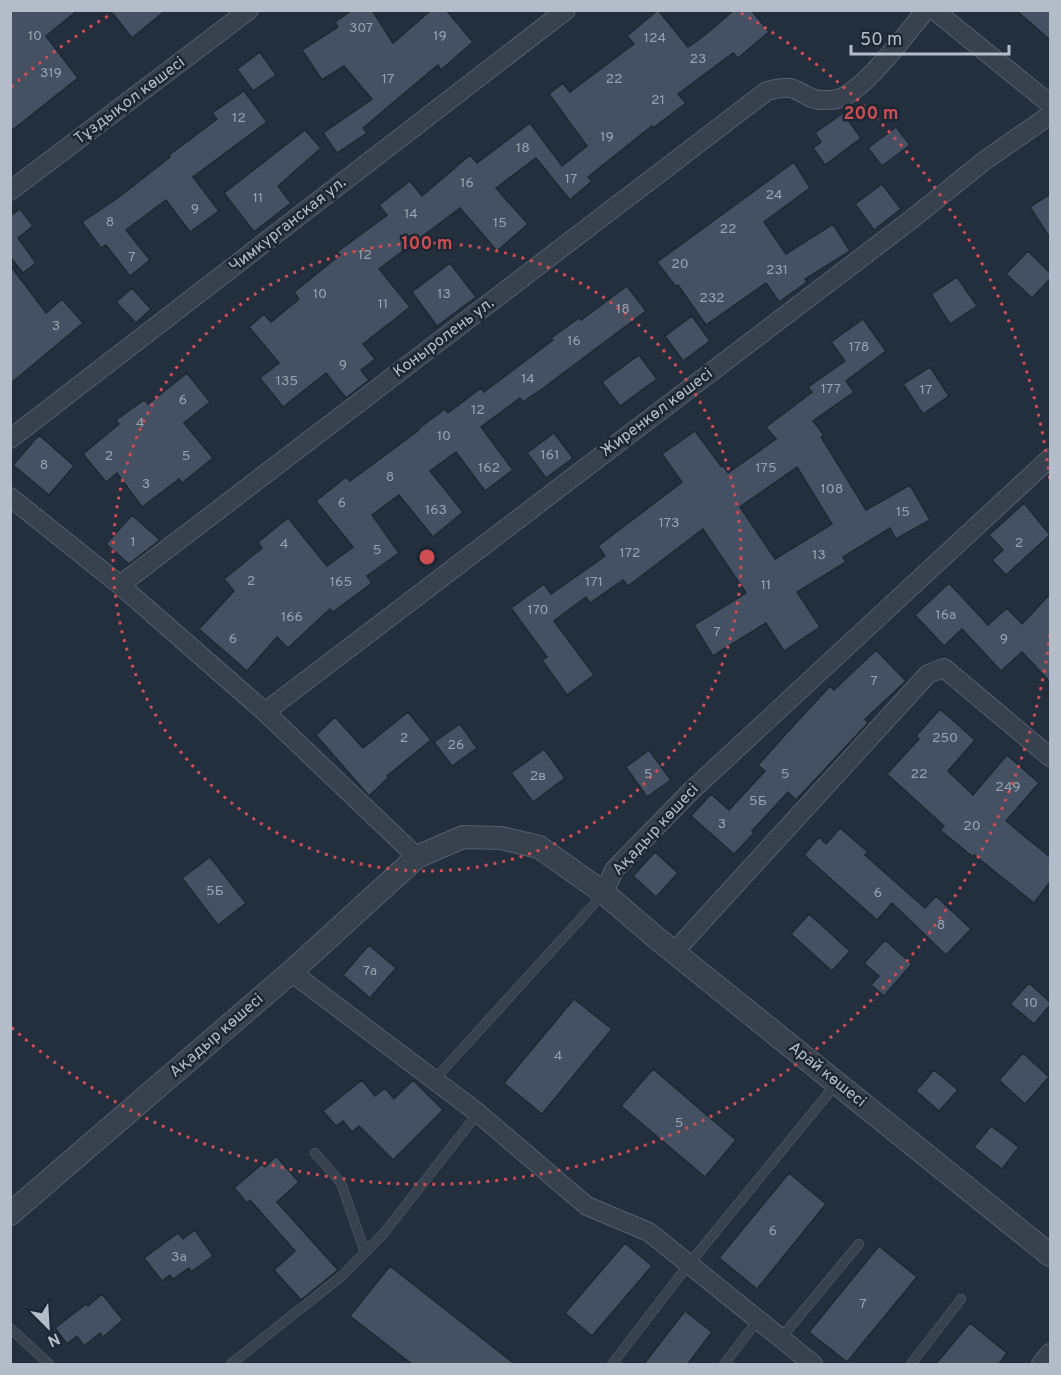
<svg xmlns="http://www.w3.org/2000/svg" width="1061" height="1375" viewBox="0 0 1061 1375" font-family="Overpass,sans-serif">
<style>
.building{fill:#455162;stroke:#1f2835;stroke-width:1.5;fill-rule:evenodd}
.lines{fill:none;stroke-linecap:round;stroke-linejoin:round}
.service-casing{stroke:#565f6c;stroke-width:10}
.minor-casing{stroke:#565f6c;stroke-width:20}
.tertiary-casing{stroke:#565f6c;stroke-width:24}
.service{stroke:#38414e;stroke-width:9}
.minor{stroke:#38414e;stroke-width:18}
.tertiary{stroke:#38414e;stroke-width:22}
.ring{fill:none;stroke:#ce4d50;stroke-width:3;stroke-dasharray:3 6}
.labels{text-anchor:middle;dominant-baseline:central;stroke-width:5;stroke-linejoin:round;paint-order:stroke}
.number-label{font-size:14px;fill:#98a1af}
.street-label{font-size:16px;fill:#b4bcc9;stroke:#1d2633}
.centre{fill:#ce4d50;stroke:#1d2633;stroke-width:3}
.ring-label{font-size:18px;text-anchor:middle;font-weight:bold;fill:#ce4d50;stroke:#1d2633;stroke-width:5;stroke-linejoin:round;paint-order:stroke}
</style>
<rect width="100%" height="100%" fill="#242f3e"/>
<!-- building -->
<path class="building" d="M10,10H78L46,36L78,78L10,132Z
M110,10H166L132,38Z
M352,10H372L393,43L431,10H446L473,42L441,70L438,65L363,128L367,133L337,153L323,133L372,99L344,66L322,80L302,50L338,27L335,22Z
M658,10L688,47L705,35L734,10H751L769,32L738,58L733,53L678,94L686,103L653,128L652,126L588,177L592,181L570,200L536,158L496,188L528,224L497,251L460,208L379,269L410,307L363,344L375,359L361,370L369,380L346,398L326,373L283,407L260,378L279,363L249,327L264,314L271,322L299,299L294,292L340,255L337,252L387,215L379,205L410,181L422,196L470,155L477,163L530,123L562,166L587,146L549,94L563,83L570,92L634,44L627,36Z
M1016,10H1050V40Z
M260,52L276,75L253,91L237,69Z
M244,91L267,122L193,177L219,211L190,232L166,200L126,230L150,260L130,276L106,245L101,248L82,222L119,197L170,157L169,155L217,119L212,113Z
M843,113L861,138L825,165L813,148L821,142L815,133Z
M896,127L910,145L882,166L868,148Z
M305,130L321,148L278,186L291,203L254,232L224,193Z
M794,162L810,188L764,222L786,254L833,224L850,251L805,279L807,282L779,302L766,283L706,325L678,285L676,287L657,262Z
M882,184L901,209L874,230L855,204Z
M1050,194V238L1030,207Z
M20,209L33,226L18,238L36,263L23,273L10,257V216Z
M1028,251L1050,273V279L1032,298L1006,274Z
M450,263L476,297L437,326L412,292Z
M10,265L46,313L62,299L83,323L10,384Z
M957,277L977,306L950,324L931,294Z
M627,286L646,311L542,389L523,402L520,398L481,427L513,470L485,491L456,452L430,471L463,512L433,537L399,495L372,515L399,553L367,576L372,583L333,612L330,609L288,648L277,637L247,671L199,629L234,591L224,579L262,548L258,542L288,518L327,566L353,547L316,501L346,477L350,481L419,430L418,429L445,409L448,413L481,388L484,392L553,340L551,338L579,318L581,320Z
M132,288L151,309L136,323L116,302Z
M692,316L710,341L683,361L665,336Z
M863,319L886,351L846,381L854,392L813,421L824,435L821,437L866,510L910,485L930,520L896,539L890,528L843,557L846,562L797,592L820,627L784,651L766,623L713,656L694,625L746,593L703,529L628,586L623,580L590,603L586,597L554,621L594,675L567,695L542,660L547,657L511,608L544,584L551,594L605,556L598,546L682,482L662,454L695,431L721,466L723,465L728,473L776,439L766,427L812,392L808,387L845,361L831,342ZM797,467L832,524L775,559L740,507Z
M639,355L657,379L620,406L602,382Z
M930,367L949,396L923,414L903,384Z
M187,373L210,402L184,423L213,458L182,483L179,479L142,507L117,473L106,482L83,454L119,424L116,420L144,400L148,404Z
M554,433L573,458L546,478L527,453Z
M39,435L74,466L49,495L13,465Z
M1024,503L1050,535L1006,575L992,560L1003,550L989,535Z
M132,515L160,540L129,564L106,544Z
M949,583L988,625L1007,608L1022,624L1050,594V682L1022,652L1001,671L962,629L944,646L915,615Z
M876,650L906,681L865,719L868,723L796,800L788,792L752,831L754,833L734,854L691,816L711,794L729,810L765,771L758,765L794,725L830,686L834,690Z
M940,709L975,740L948,771L973,795L1007,755L1039,783L1006,821L1050,857V882L1034,903L974,855L973,857L940,830L944,826L887,774L919,739L916,736Z
M408,712L431,740L387,776L388,778L369,796L316,735L335,717L363,748Z
M460,724L477,748L452,766L434,742Z
M544,749L565,778L533,802L511,773Z
M649,750L671,780L647,797L626,767Z
M840,828L868,852L865,855L925,908L936,896L971,929L946,955L892,903L877,920L804,855L819,837L826,844Z
M655,852L678,873L656,897L633,876Z
M210,857L246,903L218,925L182,878Z
M809,914L850,951L832,971L791,934Z
M885,940L912,964L884,996L871,985L879,976L864,963Z
M369,945L396,968L370,998L343,975Z
M1029,983L1050,1002V1005L1034,1024L1010,1004Z
M574,999L612,1029L542,1114L504,1083Z
M1023,1053L1049,1077L1025,1104L999,1080Z
M653,1069L736,1140L705,1177L621,1106Z
M934,1070L958,1090L939,1111L916,1091Z
M362,1080L375,1096L385,1088L394,1099L413,1080L443,1110L393,1160L359,1126L352,1132L343,1121L336,1126L323,1111Z
M991,1126L1019,1147L1002,1169L974,1147Z
M276,1156L299,1182L277,1202L338,1270L301,1300L274,1270L295,1251L250,1200L247,1203L234,1188L262,1164L265,1167Z
M789,1173L826,1204L757,1289L719,1258Z
M195,1230L213,1256L191,1272L189,1268L173,1279L170,1275L162,1281L144,1258L178,1233L183,1239Z
M625,1243L652,1266L592,1336L565,1313Z
M879,1246L917,1277L847,1362L809,1332Z
M390,1266L516,1365H413L350,1316Z
M102,1294L123,1320L103,1337L100,1333L84,1346L77,1336L67,1344L55,1328L86,1304L88,1306Z
M685,1311L712,1332L687,1365H643Z
M970,1323L1007,1353L998,1365H935Z"/>
<g class="lines">
<defs>
<path id="service" d="M434,1080L604,893
M315,1153L341,1183L365,1252
M10,1328L49,1364
M781,1338L859,1244
M231,1364L343,1275L384,1233L478,1113
M612,1364L689,1264L837,1083
M724,1364L758,1320
M911,1364L961,1299"/>
<path id="minor" d="M934,10L1050,104
M10,191L249,10
M10,439L566,10
M10,497L120,585L265,712L417,857
M120,585L767,91C775,89 782,87 790,88C801,90 809,100 820,100C827,100 835,101 843,97C869,84 906,34 926,10
M265,712L912,219L984,161L1050,115
M604,893L614,870L691,791L1050,458
M674,952L928,674L944,668L1050,757
M291,972L478,1113L587,1206L649,1232L813,1364
M1041,1364L1050,1353"/>
<path id="tertiary" d="M10,1214L291,972L417,857L463,837L501,838L539,847L604,893L654,936L1050,1255"/>
</defs>
<!-- service casing -->
<use href="#service" class="service-casing"/>
<!-- minor casing -->
<use href="#minor" class="minor-casing"/>
<!-- tertiary casing -->
<use href="#tertiary" class="tertiary-casing"/>
<!-- service -->
<use href="#service" class="service"/>
<!-- minor -->
<use href="#minor" class="minor"/>
<!-- tertiary -->
<use href="#tertiary" class="tertiary"/>
</g>
<!-- distance rings -->
<g class="ring">
<circle cx="427" cy="557" r="314"/>
<path d="M1050 634A628 628 0 0 1 11 1027M11 87A628 628 0 0 1 113 13M741 13A628 628 0 0 1 1050 480"/>
</g>
<g class="labels">
<!-- number labels -->
<g class="number-label">
<text x="361" y="28">307</text>
<text x="35" y="36">10</text>
<text x="440" y="36">19</text>
<text x="655" y="38">124</text>
<text x="698" y="59">23</text>
<text x="51" y="73">319</text>
<text x="388" y="79">17</text>
<text x="614" y="79">22</text>
<text x="658" y="100">21</text>
<text x="239" y="118">12</text>
<text x="607" y="137">19</text>
<text x="523" y="148">18</text>
<text x="571" y="179">17</text>
<text x="467" y="183">16</text>
<text x="774" y="195">24</text>
<text x="258" y="198">11</text>
<text x="195" y="209">9</text>
<text x="411" y="214">14</text>
<text x="110" y="222">8</text>
<text x="500" y="223">15</text>
<text x="728" y="229">22</text>
<text x="365" y="255">12</text>
<text x="132" y="257">7</text>
<text x="680" y="264">20</text>
<text x="777" y="270">231</text>
<text x="320" y="294">10</text>
<text x="444" y="294">13</text>
<text x="712" y="298">232</text>
<text x="383" y="304">11</text>
<text x="623" y="309">18</text>
<text x="56" y="326">3</text>
<text x="574" y="341">16</text>
<text x="859" y="347">178</text>
<text x="343" y="365">9</text>
<text x="528" y="379">14</text>
<text x="287" y="381">135</text>
<text x="831" y="389">177</text>
<text x="926" y="390">17</text>
<text x="183" y="400">6</text>
<text x="478" y="410">12</text>
<text x="140" y="423">4</text>
<text x="444" y="436">10</text>
<text x="550" y="455">161</text>
<text x="109" y="456">2</text>
<text x="186" y="456">5</text>
<text x="44" y="465">8</text>
<text x="489" y="468">162</text>
<text x="766" y="468">175</text>
<text x="390" y="477">8</text>
<text x="146" y="484">3</text>
<text x="832" y="489">108</text>
<text x="342" y="503">6</text>
<text x="436" y="510">163</text>
<text x="903" y="512">15</text>
<text x="669" y="523">173</text>
<text x="133" y="542">1</text>
<text x="1019" y="543">2</text>
<text x="284" y="544">4</text>
<text x="377" y="550">5</text>
<text x="630" y="553">172</text>
<text x="819" y="555">13</text>
<text x="251" y="581">2</text>
<text x="341" y="582">165</text>
<text x="594" y="582">171</text>
<text x="766" y="585">11</text>
<text x="538" y="610">170</text>
<text x="946" y="615">16а</text>
<text x="292" y="617">166</text>
<text x="717" y="632">7</text>
<text x="233" y="639">6</text>
<text x="1004" y="639">9</text>
<text x="874" y="681">7</text>
<text x="404" y="738">2</text>
<text x="945" y="738">250</text>
<text x="456" y="745">26</text>
<text x="648" y="774">5</text>
<text x="785" y="774">5</text>
<text x="919" y="774">22</text>
<text x="538" y="776">2в</text>
<text x="1008" y="787">249</text>
<text x="758" y="801">5Б</text>
<text x="722" y="824">3</text>
<text x="972" y="826">20</text>
<text x="215" y="891">5Б</text>
<text x="878" y="893">6</text>
<text x="941" y="925">8</text>
<text x="370" y="971">7а</text>
<text x="1031" y="1003">10</text>
<text x="558" y="1056">4</text>
<text x="679" y="1123">5</text>
<text x="773" y="1231">6</text>
<text x="179" y="1257">3а</text>
<text x="863" y="1304">7</text>
</g>
<!-- street labels -->
<g class="street-label">
<text transform="translate(130 101) rotate(-37)">Тұздықол көшесі</text>
<text transform="translate(288 225) rotate(-38)">Чимкурганская ул.</text>
<text transform="translate(444 338) rotate(-37)">Коныролень ул.</text>
<text transform="translate(657 413) rotate(-37)">Жиренкөл көшесі</text>
<text transform="translate(656 830) rotate(-47)">Ақадыр көшесі</text>
<text transform="translate(217 1036) rotate(-41)">Ақадыр көшесі</text>
<text transform="translate(827 1075) rotate(39)">Арай көшесі</text>
</g>
</g>
<circle cx="427" cy="557" r="9" class="centre"/>
<g class="ring-label">
<text x="871" y="119">200 m</text>
<text x="427" y="249">100 m</text>
</g>
<!-- border -->
<rect width="1061" height="1375" fill="none" stroke="#b4bcc9" stroke-width="24"/>
<!-- north arrow -->
<g transform="translate(48 1327) rotate(156)" stroke="#1d2633" stroke-width="4.5" paint-order="stroke">
<path d="M0-4.5L10 22L0 15L-10 22Z" fill="#b4bcc9"/>
<text y="-9" font-size="16" font-weight="bold" text-anchor="middle" fill="#b4bcc9">N</text>
</g>
<!-- scale -->
<path d="M851 45v9h158v-9" fill="none" stroke="#b4bcc9" stroke-width="3"/>
<text x="860" y="45" font-size="18" fill="#b4bcc9" stroke="#1d2633" stroke-width="4.5" paint-order="stroke">50 m</text>
</svg>
